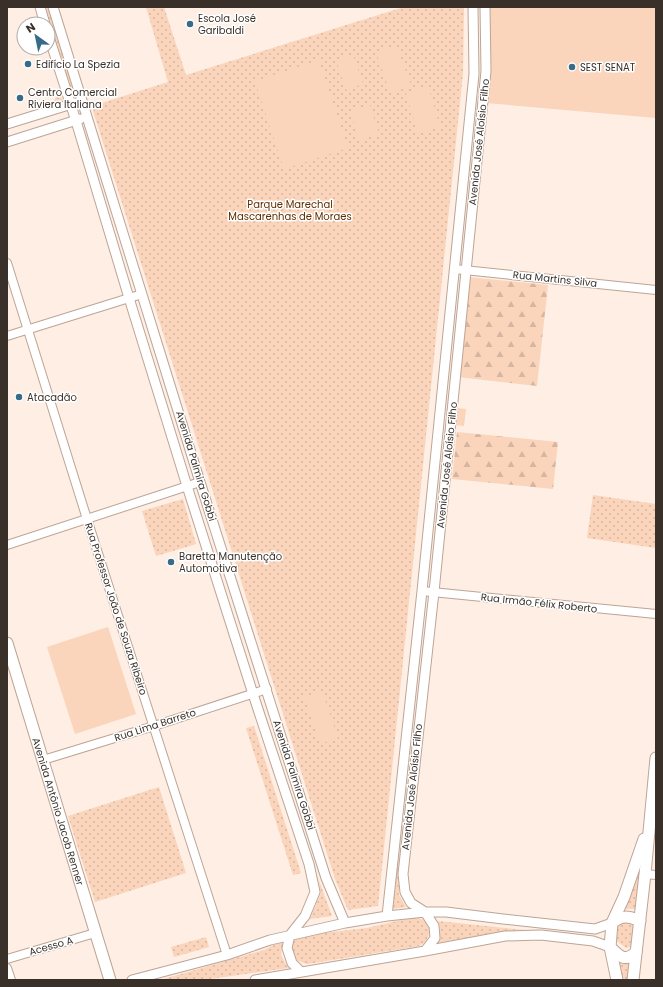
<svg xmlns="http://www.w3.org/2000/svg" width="663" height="987" viewBox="0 0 663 987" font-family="Poppins,sans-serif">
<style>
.grass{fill:url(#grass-dots)}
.forest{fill:url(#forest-firs)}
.pitch{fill:#fad4bb}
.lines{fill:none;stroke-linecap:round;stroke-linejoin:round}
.minor-casing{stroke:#bda596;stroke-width:10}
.tertiary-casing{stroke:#bda596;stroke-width:11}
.secondary-casing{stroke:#bda596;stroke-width:13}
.minor{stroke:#fff;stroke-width:8}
.tertiary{stroke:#fff;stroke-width:9}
.secondary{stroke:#fff;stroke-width:11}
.poi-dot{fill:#366c88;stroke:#fff;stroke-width:1.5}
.labels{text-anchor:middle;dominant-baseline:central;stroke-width:3;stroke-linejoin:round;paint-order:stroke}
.poi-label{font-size:10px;fill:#393029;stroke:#fff;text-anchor:start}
.street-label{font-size:10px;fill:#393029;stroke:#fff}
.park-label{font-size:10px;fill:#5f2e02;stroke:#fff}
</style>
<defs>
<pattern id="grass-dots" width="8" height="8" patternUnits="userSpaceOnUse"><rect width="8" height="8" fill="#fad4bb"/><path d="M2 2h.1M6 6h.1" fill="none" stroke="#d7b6a1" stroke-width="1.8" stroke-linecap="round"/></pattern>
<pattern id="forest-firs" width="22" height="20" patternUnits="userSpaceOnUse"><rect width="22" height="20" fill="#fad4bb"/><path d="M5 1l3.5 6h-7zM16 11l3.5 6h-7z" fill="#d7b6a1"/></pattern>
</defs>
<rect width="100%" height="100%" fill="#feeee4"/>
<!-- grass -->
<path class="grass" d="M44,7H49L77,98L73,99Z
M146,7H164L186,75L404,7H464L463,73L378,906L348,910L335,879L94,114L92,106L168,82Z
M60,89L63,101L52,104L60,90Z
M593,495L656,504V548L587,538Z
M183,499L196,544L156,556L142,511Z
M254,726L301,873L293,875L246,728Z
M159,787L186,873L95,902L68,816Z
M398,849L399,895L406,907L392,909Z
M641,863L638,909H624Z
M318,878L332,916L310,919L321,893Z
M414,917L425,920L430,931L426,942L419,946L308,964C294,962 289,953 294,940L305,935L367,928Z
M438,921L524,930L507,931L437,943C440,934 441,929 438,921Z
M622,921L632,925L636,931L634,946L626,948L613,938L615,926Z
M206,937L209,947L174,957L171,947Z
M283,940L281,955L288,968L203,980H160L264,950Z
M615,956L634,960L631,980H621Z"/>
<!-- forest -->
<path class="forest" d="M468,277L548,285L537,386L458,377Z
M457,432L558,442L553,489L452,479Z"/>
<!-- pitch -->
<path class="pitch" d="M488,7H656V118L486,103Z
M396,45L411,85L390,93L376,52Z
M353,55L363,84L346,90L336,60Z
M319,60L348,148L284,169L255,81Z
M428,86L440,127L418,134L406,93Z
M370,105L379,134L359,140L350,111Z
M457,408L466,409L464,426L455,425Z
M108,627L136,714L75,734L47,647Z
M322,691L338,738L320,744L304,697Z"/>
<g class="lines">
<defs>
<path id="minor" d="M7,263L87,519L227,955
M454,269L656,290
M7,336L142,294
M7,545L200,482
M422,591L656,614
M43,760L154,726L267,689
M645,874L656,875
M7,959L95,933
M7,968L11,980"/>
<path id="tertiary" d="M40,7L45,24
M53,7L200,482L326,878L345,923
M48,34L76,121L129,298L187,486L253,694L309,864L315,892L305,916L290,935L287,948L292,963L301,972
M7,124L75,103
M7,142L80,119
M387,916L422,591L474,74L473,7
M425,951L435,938L434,926L425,912L411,903L405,892L403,874L434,592L486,71L485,7
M132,980L227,955L270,940L345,923L387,916L425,912H446L503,919L595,929L612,923
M255,980L425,951L505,936L541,935L593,941L610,947"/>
<g id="secondary">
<path id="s1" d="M7,643L110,980"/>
<path d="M612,923C622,915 628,916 640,921"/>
<path d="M610,947C619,956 625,963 636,952"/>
<path d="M617,980L610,947L612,923L624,897L644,839"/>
<path d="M633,980L645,874L656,758"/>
</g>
</defs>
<!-- minor casing -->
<use href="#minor" class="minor-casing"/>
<!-- tertiary casing -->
<use href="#tertiary" class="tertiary-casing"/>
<!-- secondary casing -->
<use href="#secondary" class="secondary-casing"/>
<!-- minor -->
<use href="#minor" class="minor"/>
<!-- tertiary -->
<use href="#tertiary" class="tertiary"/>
<!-- secondary -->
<use href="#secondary" class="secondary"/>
</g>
<!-- markers -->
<g class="poi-dot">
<circle cx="190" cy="24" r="4"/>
<circle cx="28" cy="64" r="4"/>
<circle cx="572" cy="67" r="4"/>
<circle cx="20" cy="98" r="4"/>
<circle cx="19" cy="397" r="4"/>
<circle cx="171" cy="562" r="4"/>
</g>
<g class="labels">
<!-- poi labels -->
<g class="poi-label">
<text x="198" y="18">Escola José<tspan x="198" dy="12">Garibaldi</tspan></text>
<text x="36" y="64">Edifício La Spezia</text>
<text x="580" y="67">SEST SENAT</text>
<text x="28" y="92">Centro Comercial<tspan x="28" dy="12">Riviera Italiana</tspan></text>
<text x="27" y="397">Atacadão</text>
<text x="179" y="556">Baretta Manutenção<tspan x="179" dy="12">Automotiva</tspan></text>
</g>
<!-- street labels -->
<g class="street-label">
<text transform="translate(479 142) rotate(-84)">Avenida José Aloísio Filho</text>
<text transform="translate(555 279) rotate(6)">Rua Martins Silva</text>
<text transform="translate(447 465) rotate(-84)">Avenida José Aloísio Filho</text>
<text transform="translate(196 466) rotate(73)">Avenida Palmira Gobbi</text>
<text transform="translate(539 603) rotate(6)">Rua Irmão Félix Roberto</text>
<text transform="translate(116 609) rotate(72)">Rua Professor João de Souza Ribeiro</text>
<text transform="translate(155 725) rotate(-18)">Rua Lima Barreto</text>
<text transform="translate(294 775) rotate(72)">Avenida Palmira Gobbi</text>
<text transform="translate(412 787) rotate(-84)">Avenida José Aloísio Filho</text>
<text stroke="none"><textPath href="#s1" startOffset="176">Avenida Antônio Jacob Renner</textPath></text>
<text transform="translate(51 946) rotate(-16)">Acesso A</text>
</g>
<!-- park labels -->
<g class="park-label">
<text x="290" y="204">Parque Marechal<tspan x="290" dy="12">Mascarenhas de Moraes</tspan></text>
</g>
</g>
<!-- border -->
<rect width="663" height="987" fill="none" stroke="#393029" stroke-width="16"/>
<!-- north arrow -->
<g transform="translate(36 36) rotate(327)"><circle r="19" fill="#ffffff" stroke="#b0aca9"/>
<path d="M0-3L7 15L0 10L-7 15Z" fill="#366c88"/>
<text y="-6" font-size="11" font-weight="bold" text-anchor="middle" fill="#393029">N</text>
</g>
</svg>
